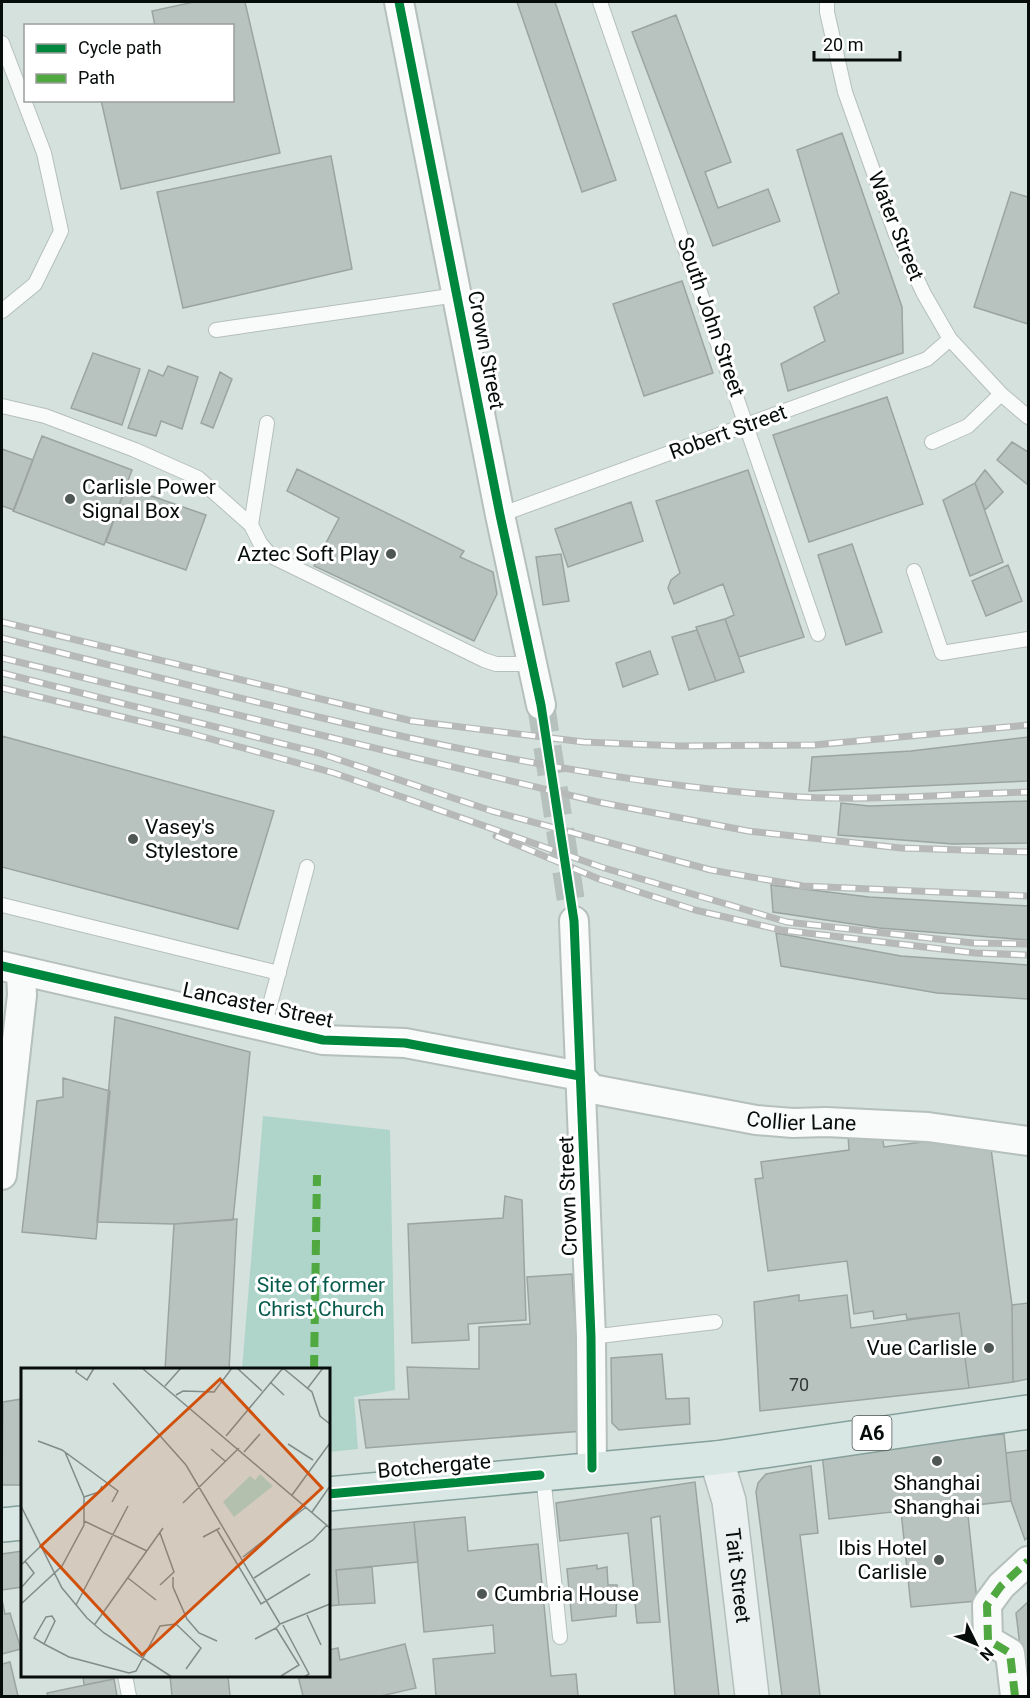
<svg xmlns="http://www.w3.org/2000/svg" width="1030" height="1698" viewBox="0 0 1030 1698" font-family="Roboto,sans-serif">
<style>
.green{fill:#afd4ca}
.building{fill:#b8c2bf;stroke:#9ba4a1;stroke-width:1.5}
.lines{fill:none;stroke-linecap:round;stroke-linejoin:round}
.street-tunnel{stroke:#b6c1be;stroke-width:28;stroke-dasharray:28 14;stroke-linecap:butt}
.lane-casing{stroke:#b5bfbc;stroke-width:16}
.street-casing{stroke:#b5bfbc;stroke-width:32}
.secondary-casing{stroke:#b5bfbc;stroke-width:36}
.primary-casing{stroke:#85a09a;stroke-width:36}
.lane{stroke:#f9fafa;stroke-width:14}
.street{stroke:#f9fafa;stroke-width:28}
.secondary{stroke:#e9f0ef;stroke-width:33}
.primary{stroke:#d8e7e4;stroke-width:33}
.rail-casing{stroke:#b6b9b8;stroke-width:7}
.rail{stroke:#fff;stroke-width:4.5;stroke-dasharray:14;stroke-linecap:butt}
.quiet{stroke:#50a841;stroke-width:8;stroke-dasharray:15 8;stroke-linecap:butt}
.cycleway-casing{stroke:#fff;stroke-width:13}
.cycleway{stroke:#00873e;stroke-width:9}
.poi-dot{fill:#4e5754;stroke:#fff;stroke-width:2}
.labels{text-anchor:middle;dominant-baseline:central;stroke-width:6;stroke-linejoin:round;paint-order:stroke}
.number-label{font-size:18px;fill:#323a38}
.shield{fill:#fff;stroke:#515654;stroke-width:1.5}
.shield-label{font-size:20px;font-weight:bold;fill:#060d0b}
.street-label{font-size:21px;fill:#060d0b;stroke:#fff}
.poi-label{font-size:21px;fill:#060d0b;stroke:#fff;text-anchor:start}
.park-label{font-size:21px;fill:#075b4c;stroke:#fff}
.inset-road{fill:none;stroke:#828c89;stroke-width:1.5}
.view{fill:#d1510c;fill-opacity:0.15;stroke:#d1510c;stroke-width:3}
.inset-edge{fill:none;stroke:#060d0b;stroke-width:3}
</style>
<rect width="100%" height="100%" fill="#d5e1dd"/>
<!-- green -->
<path class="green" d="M263,1116L390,1130L395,1390L354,1397L358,1449L329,1452L328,1370L242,1369Z"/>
<!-- building -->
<path class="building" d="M194,2H245L280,153L121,189L101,100H232V26H155L152,11Z
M517,2H555L616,180L582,192Z
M676,15L731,162L705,172L718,208L768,189L780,221L713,246L632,32Z
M842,133L902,307L903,353L788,391L781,364L825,341L814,307L839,293L797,150Z
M331,156L352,269L183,308L157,192Z
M1011,192L1028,197V324L974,307Z
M682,281L713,373L644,396L613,304Z
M93,353L140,369L122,425L71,408Z
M168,366L198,377L182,429L161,421L156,436L128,428L149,370L163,376Z
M220,372L232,379L213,428L201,423Z
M887,397L923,504L809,542L773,435Z
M42,436L132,470L104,545L13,511Z
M1012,442L1028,452V485L997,460Z
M2,449L33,460L14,510L2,506Z
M297,469L464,551L460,557L493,572L497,594L474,641L314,566L339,518L287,491Z
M748,470L804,637L739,657L725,619L734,615L723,584L674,604L668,588L671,580L680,573L656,501Z
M985,470L1003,492L985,510L975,483Z
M975,483L1003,562L970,576L943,500Z
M126,487L206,515L186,570L106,542Z
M631,502L643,541L568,567L555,529Z
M852,544L882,632L846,645L818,555Z
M561,554L569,601L543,605L536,557Z
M1008,565L1022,601L986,616L972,581Z
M725,619L744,672L716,681L696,627Z
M697,630L716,681L689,690L672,637Z
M650,651L658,674L623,687L616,663Z
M2,736L274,811L238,929L2,867Z
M1028,737V781L809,791L812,757L911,751Z
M1028,801V843L953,844L838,835L841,803L869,806Z
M771,885L869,897L1028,906V940L879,928L773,912Z
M776,933L901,956L1028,965V999L937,993L781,966Z
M115,1017L250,1052L233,1220L174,1224L97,1222Z
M63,1078L110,1091L96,1239L22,1232L37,1101L63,1097Z
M881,1130L884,1147L968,1136L990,1141L1012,1305L1013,1382L969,1388L959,1313L907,1319L906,1314L874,1319L873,1311L854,1314L847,1261L768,1271L755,1179L763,1178L761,1162L849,1150L848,1135Z
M505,1196L522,1200L526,1320L468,1324L469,1340L412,1343L408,1224L503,1218Z
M237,1219L229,1370H165L174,1224Z
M572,1274L583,1431L366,1448L359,1400L409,1399L407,1367L479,1369V1327L530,1324L527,1277Z
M799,1295V1301L847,1295L851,1328L959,1313L969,1388L760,1411L754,1302Z
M1028,1303V1379L1013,1382L1012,1305Z
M662,1354L666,1399L689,1398L690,1424L619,1430L612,1423L611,1358Z
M22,1399V1485H2L3,1402Z
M1004,1434L1011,1501L967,1506L977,1601L911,1607L901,1511L829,1519L822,1453Z
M1028,1450V1537L1025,1540L1011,1501L1006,1453Z
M811,1466L818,1533L800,1535L820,1696H782L756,1492L758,1483L766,1474Z
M695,1482L719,1696H675L660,1516L651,1518L660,1622L637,1623L628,1533L560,1541L556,1503Z
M465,1517L468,1551L538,1544L551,1676L576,1674L578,1696H436L433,1659L495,1653L493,1625L424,1632L414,1522Z
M414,1522L418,1562L336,1570L339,1605L328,1606V1530Z
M22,1551V1587L2,1590V1554Z
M597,1565V1569L607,1567L608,1585H617L616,1616L572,1621L567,1569Z
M372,1567L375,1603L339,1605L336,1570Z
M2,1600L5,1614L10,1613L21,1649L2,1654Z
M1028,1602V1696H1026L1016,1613Z
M405,1644L416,1688L381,1696H303L298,1676H328V1650L338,1648L340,1660Z
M10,1662L18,1696H2V1664Z
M83,1676H114V1679L84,1685Z
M170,1676H228L230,1696H172Z
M114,1679L117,1696H48L47,1693Z"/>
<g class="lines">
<!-- street-tunnel -->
<path class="street-tunnel" d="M541,705L574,921"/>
<defs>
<path id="lane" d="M600,2L818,634
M827,2V12L845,92L896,235L924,294L950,339L1001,394L1028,417
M2,43L44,153L61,231L35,284L2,311
M216,330L457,295
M2,406L45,416L135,450L198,478L251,525
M267,423L251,525L260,543L271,556L484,660L496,664H532
M932,442L968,426L1001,394
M500,515L927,359L950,339
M914,571L942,653L1028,639
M2,905L279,973
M264,1027L307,867
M591,1337L715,1322
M543,1475L560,1637
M125,1676L129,1696"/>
<g id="street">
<path d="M399,2L500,515L541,705"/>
<path d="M574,921L591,1337L592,1468"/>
<path d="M2,966L323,1040L405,1043L580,1076"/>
<path id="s1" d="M580,1076L592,1089L756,1120L793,1123L826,1122L928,1127L1028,1141"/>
<path d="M2,1175L22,995L21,971"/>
<path d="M1015,1696L1010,1653L988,1640L987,1605L1001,1586L1028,1561"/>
</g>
<g id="secondary">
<path id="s2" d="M716,1458L729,1501L752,1696"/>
</g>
<path id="primary" d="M328,1494L716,1458L1028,1412
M2,1525L22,1523"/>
</defs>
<!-- lane casing -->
<use href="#lane" class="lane-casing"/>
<!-- street casing -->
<use href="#street" class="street-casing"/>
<!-- secondary casing -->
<use href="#secondary" class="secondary-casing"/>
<!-- primary casing -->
<use href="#primary" class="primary-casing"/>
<!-- lane -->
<use href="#lane" class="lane"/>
<!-- street -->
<use href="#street" class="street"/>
<!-- secondary -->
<use href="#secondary" class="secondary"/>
<!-- primary -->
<use href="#primary" class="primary"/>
<defs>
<path id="rail" d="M2,622L412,721L584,742L680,746L814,745L1028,725
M2,638C260,702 521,777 787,796C867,802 949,794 1028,792
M2,658L598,802L748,831L901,848L1028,852
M2,673L319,753L492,811L711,870L803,886L1028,896
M2,688L189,733L334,773L601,867L787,922L973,943L1028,944
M496,836L599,879L695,910L781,930L975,953L1028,955"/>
</defs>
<!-- rail casing -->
<use href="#rail" class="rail-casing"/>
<!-- rail -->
<use href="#rail" class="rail"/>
<!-- quiet -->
<path class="quiet" d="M314,1370L317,1175
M1015,1696L1010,1653L988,1640L987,1605L1001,1586L1028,1561"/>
<defs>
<path id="cycleway" d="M399,2L500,515L541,705L574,921L591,1337L592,1468
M2,966L323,1040L405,1043L580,1076
M328,1494L540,1475"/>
</defs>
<!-- cycleway casing -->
<use href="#cycleway" class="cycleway-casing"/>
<!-- cycleway -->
<use href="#cycleway" class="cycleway"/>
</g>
<!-- markers -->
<g class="poi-dot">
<circle cx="70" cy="499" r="6"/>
<circle cx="391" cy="554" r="6"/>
<circle cx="133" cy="839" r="6"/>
<circle cx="989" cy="1348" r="6"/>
<circle cx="937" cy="1461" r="6"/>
<circle cx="939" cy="1560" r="6"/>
<circle cx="482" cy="1594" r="6"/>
</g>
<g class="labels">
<!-- number labels -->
<g class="number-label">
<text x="799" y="1384">70</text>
</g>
<!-- shield labels -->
<rect class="shield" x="852.5" y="1416" width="39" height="34" rx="4.5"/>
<g class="shield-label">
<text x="872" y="1433">A6</text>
</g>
<!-- street labels -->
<g class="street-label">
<text transform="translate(896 226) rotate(68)">Water Street</text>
<text transform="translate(711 317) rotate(71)">South John Street</text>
<text transform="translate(486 350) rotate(79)">Crown Street</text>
<text transform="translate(728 432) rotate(-20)">Robert Street</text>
<text transform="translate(258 1005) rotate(12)">Lancaster Street</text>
<text stroke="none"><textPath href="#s1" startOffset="230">Collier Lane</textPath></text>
<text transform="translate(568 1196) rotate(-92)">Crown Street</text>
<text transform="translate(434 1466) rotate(-5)">Botchergate</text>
<text stroke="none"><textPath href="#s2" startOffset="120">Tait Street</textPath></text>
</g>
<!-- poi labels -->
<g class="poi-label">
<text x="82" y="487">Carlisle Power<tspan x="82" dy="24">Signal Box</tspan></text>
<text x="379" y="554" text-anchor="end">Aztec Soft Play</text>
<text x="145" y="827">Vasey's<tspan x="145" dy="24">Stylestore</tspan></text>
<text x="977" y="1348" text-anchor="end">Vue Carlisle</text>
<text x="937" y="1483" text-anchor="middle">Shanghai<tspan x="937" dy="24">Shanghai</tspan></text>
<text x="927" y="1548" text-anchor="end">Ibis Hotel<tspan x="927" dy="24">Carlisle</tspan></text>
<text x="494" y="1594">Cumbria House</text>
</g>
<!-- park labels -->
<g class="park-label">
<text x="321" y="1285">Site of former<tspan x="321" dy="24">Christ Church</tspan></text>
</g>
</g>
<!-- overview -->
<g transform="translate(21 1368)">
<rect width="309" height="309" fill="#d5e1dd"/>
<path d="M239,106L252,118L213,149L202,134L229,108L234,112Z" fill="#afd4ca"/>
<path class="inset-road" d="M56,0L55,4L66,12L73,0M121,0L309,160M216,0L241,23M262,0L291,24L299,48L309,56M249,14L263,27M92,15L165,97L259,256L309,236M144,18L160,0M286,21L302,0M155,27L162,23L193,24L211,0M205,68L262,0M17,73L41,82L97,123L91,134M267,76L292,92M190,81L204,93M223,84L239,66M271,127L309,75M63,129L78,124L81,118M162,135L218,80M0,138L41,220L66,250L83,265L151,309M291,144L309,118M63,153L126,183M196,162L240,236L289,206M139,165L153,204L139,217M182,169L199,160M222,189L285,139M0,197L20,178M152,209V219L166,251L178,265L196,273M107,210L135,232M233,210L292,172L306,157M0,220L13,205L4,193M0,236L41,198L63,157V129L44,84M55,237L107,138M286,247L300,277M74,256L142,160M259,256L255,260L278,297L260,308M262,257L288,306L283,309M234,271L255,260M23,276L34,253L31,248L25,249L13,270L23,276L48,289L108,305L115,303L139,258L155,256L180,280L165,301"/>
<path class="view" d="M199,11L301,120L121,287L20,178Z"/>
<rect width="309" height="309" class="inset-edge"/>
</g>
<!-- border -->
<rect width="1030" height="1698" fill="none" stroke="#060d0b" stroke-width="6"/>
<!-- legend -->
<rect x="24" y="24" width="210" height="78" fill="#ffffff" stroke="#9b9e9d" stroke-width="1.5"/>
<rect x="36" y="44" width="30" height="9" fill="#00873e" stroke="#9b9e9d" stroke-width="1.5"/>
<text x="78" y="54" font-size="18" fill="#060d0b">Cycle path</text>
<rect x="36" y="74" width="30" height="9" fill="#50a841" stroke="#9b9e9d" stroke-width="1.5"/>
<text x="78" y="84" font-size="18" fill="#060d0b">Path</text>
<!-- north arrow -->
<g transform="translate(976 1644) rotate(133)" stroke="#ffffff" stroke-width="4.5" paint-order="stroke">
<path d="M0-4.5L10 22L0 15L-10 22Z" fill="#060d0b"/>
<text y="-9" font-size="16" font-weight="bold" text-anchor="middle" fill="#060d0b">N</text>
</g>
<!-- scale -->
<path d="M814 51v9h86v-9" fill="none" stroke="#060d0b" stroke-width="3"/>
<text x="823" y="51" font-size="18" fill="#060d0b" stroke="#ffffff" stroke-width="4.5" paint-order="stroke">20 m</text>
</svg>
